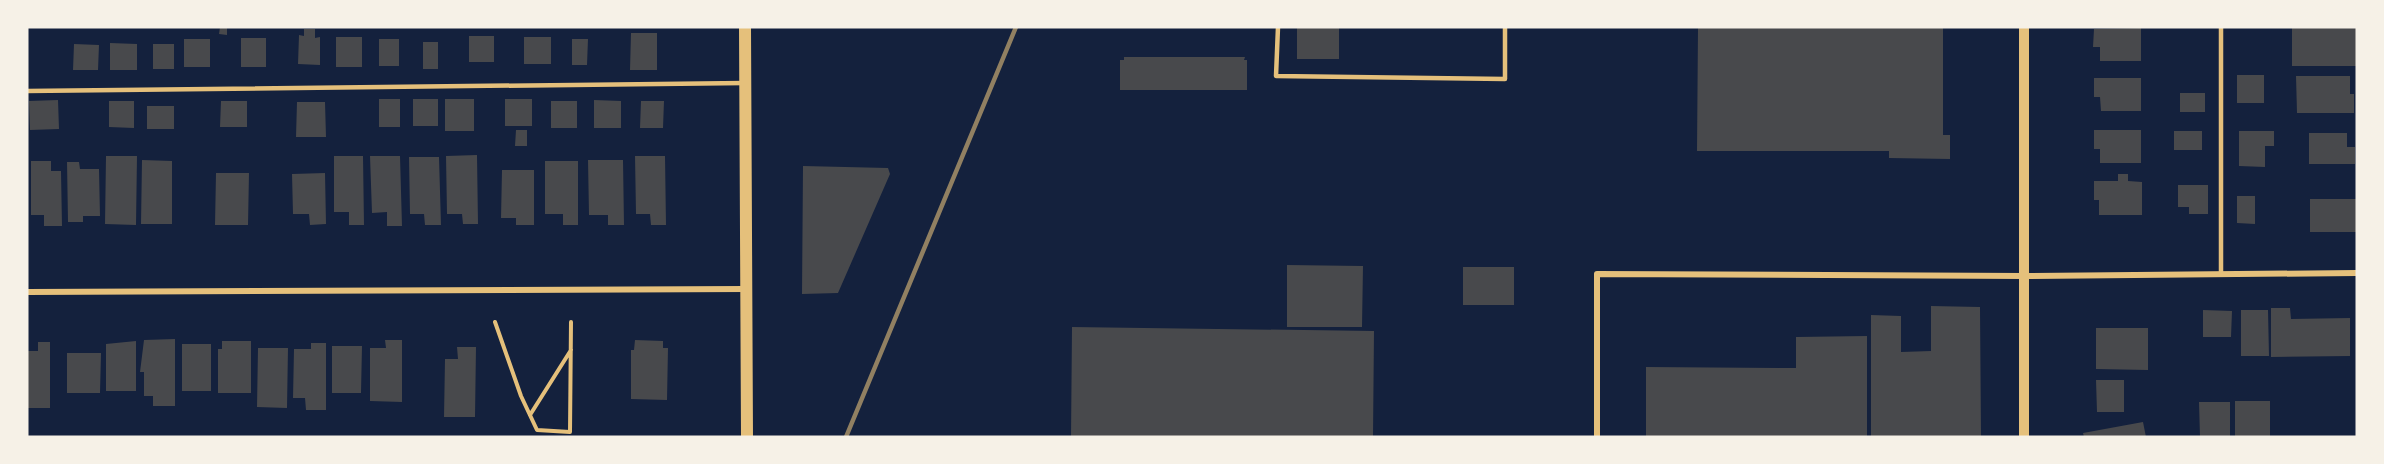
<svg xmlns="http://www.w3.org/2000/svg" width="2384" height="464" viewBox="0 0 2384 464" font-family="'Exo 2',sans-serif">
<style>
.building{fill:#48494c}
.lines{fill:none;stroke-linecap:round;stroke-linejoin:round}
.path{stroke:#e5c07b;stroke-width:4}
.service{stroke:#e5c07b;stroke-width:4.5}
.minor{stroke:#e5c07b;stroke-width:6}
.tertiary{stroke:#e5c07b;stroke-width:10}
.secondary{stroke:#e5c07b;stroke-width:12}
.rail{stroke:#918062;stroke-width:4.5}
</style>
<rect width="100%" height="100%" fill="#14213d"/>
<!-- building -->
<path class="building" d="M220,27H227V35L219,34Z
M1297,27H1339V59H1297Z
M1698,27H1943V135H1950V159L1889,158V151H1697Z
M2141,28V61H2100V47H2093L2094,29Z
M2292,28H2357V66H2292Z
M304,29H315V38L320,37V65L298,64L299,35L304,36Z
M631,33H657V70H630Z
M469,36H494V62H469Z
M336,37H362V67H336Z
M524,37H551V64H524Z
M241,38H266V67H241Z
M184,39H210V67H184Z
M379,39H399V66H379Z
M572,39H588L587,65H572Z
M423,42H438V69H423Z
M110,43L137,44V70H110Z
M74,44L99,45L98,70H73Z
M153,44H174V69H153Z
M1124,57H1245L1244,60H1247V90H1120V60H1124Z
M2237,75H2264V103H2237Z
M2296,76H2350V94H2354V113H2297Z
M2094,78H2141V111H2101L2100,97H2094Z
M2180,93H2205V112H2180Z
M379,99H400V127H379Z
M413,99H438V126H413Z
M445,99H474V131H445Z
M505,99H532V126H505Z
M58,100L59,129L30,130L29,101Z
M594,100L621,101V128H594Z
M109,101H134V128L109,127Z
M221,101H247V127H220Z
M551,101H577V128H551Z
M641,101H664L663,128H640Z
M297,102H325L326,137H296Z
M147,106H174V129H147Z
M516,130H527V146H515Z
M2094,130H2141V163H2100V149H2094Z
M2174,131H2202V150H2174Z
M2239,131H2274V146H2265V167L2239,166Z
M2309,133H2347V147H2355V164H2309Z
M477,155L478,224H463L462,214H447L446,156Z
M106,156H137L136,225L105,224Z
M334,156H363L364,225H349V212H334Z
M370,156H400L402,226H387V212L372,213Z
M635,156H665L666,225H651L650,214H636Z
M409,157H439L441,225H425L424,214H410Z
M142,160L172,161V224H141Z
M588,160H623L624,225H608V215H589Z
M31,161H51V171H61L62,226H44V215H31Z
M545,161H578V225H563V214H545Z
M67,162H79L80,169H99L100,216H83V222H68Z
M803,166L888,168L890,174L838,293L802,294Z
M502,170H534V225H516V218H501Z
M216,173H249L248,225H215Z
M325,173L326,224L310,225L309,214H293L292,174Z
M2118,174H2128V181L2142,182V215H2099V200H2094V181H2118Z
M2178,185H2208V214H2189V207H2178Z
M2237,196H2255V224L2237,223Z
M2310,199H2357V232H2310Z
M1287,265L1363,266L1362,327H1287Z
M1463,267H1514V305H1463Z
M1931,306L1980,307L1981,437H1871V315L1901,316V352L1931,351Z
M2271,308H2290L2291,319L2350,318V356L2271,357Z
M2203,310L2232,311L2231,337H2203Z
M2241,310H2268L2269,356H2241Z
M1072,327L1374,331L1373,437H1071Z
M2096,328H2148V370L2096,369Z
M1867,336V437H1646V367L1796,368V337Z
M175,339V406H153V396H144V372H140L144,340Z
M385,340H402V402L370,401V348H386Z
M635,340L663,341V348H668L667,400L631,399V350H634Z
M136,341V391H106V344Z
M222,341H251V393H218V349H222Z
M38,342H50V408H27V351H38Z
M311,343H326V410H306L305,398H293L294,349H311Z
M182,344H211V391H182Z
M332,346H362L361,393H332Z
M457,347H476L475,417H444L445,359H458Z
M258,348H288L287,408L257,407Z
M67,353H101L100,393H67Z
M2096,380H2124V412H2097Z
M2235,401H2270V437H2235Z
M2199,402H2230V437H2200Z
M2143,422L2146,437H2084L2083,433Z"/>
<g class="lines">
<!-- path -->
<path class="path" d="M495,322L521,396L537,430L570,432L571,322
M530,415L571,350"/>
<!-- service -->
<path class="service" d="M1278,27L1276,76L1505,79V27
M2221,27V272
M27,91L745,83"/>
<!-- minor -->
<path class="minor" d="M27,292L746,289
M1597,437V274L2024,276L2357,273"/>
<!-- tertiary -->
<path class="tertiary" d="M2024,437V27"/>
<!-- secondary -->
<path class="secondary" d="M745,27L747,437"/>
<!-- rail -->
<path class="rail" d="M846,437L1016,27"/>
</g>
<!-- border -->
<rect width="2384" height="464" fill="none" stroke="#f6f1e7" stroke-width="57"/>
</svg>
